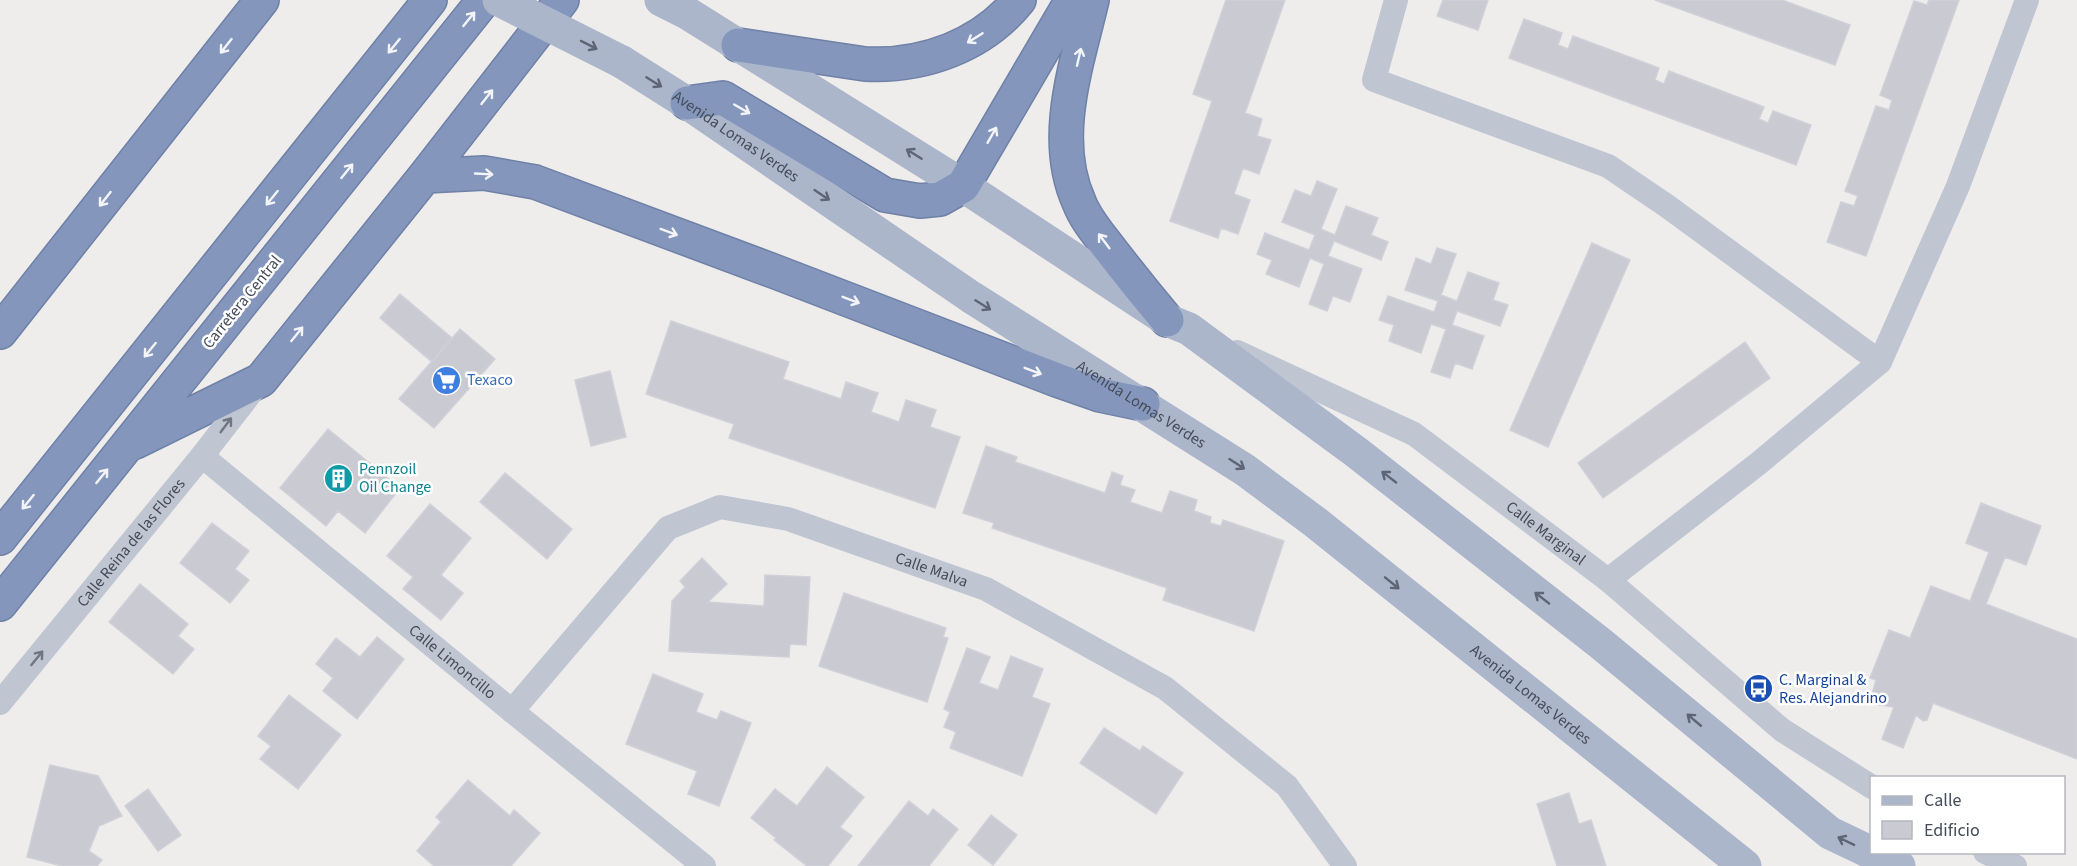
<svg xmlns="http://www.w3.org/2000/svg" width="2077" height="866" viewBox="0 0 2077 866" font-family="'Source Sans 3',sans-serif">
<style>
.building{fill:#c9cad2;stroke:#d0d1d8;stroke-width:1.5}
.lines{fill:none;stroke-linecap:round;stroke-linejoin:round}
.highway-casing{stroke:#6f81a7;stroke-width:36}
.street{stroke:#bfc6d2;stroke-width:24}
.primary{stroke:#abb6cb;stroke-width:33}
.highway{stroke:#8496bb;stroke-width:33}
.primary-bridge{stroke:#abb6cb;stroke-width:33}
.oneway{stroke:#f3f4f8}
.oneway2{stroke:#5e6676}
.oneway3{stroke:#707783}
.labels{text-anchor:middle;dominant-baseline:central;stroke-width:5;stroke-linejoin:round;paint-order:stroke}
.street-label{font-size:16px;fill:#454c59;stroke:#fff}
.shop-label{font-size:16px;fill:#366cbe;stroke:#fff;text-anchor:start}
.culture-label{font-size:16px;fill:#0d838f;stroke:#fff;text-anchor:start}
.transit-label{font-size:16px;fill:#164399;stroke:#fff;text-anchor:start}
</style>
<rect width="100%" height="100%" fill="#efecec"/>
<!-- building -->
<path class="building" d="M1226,0H1285L1245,113L1262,119L1257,136L1271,140L1259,174L1243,168L1234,194L1250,200L1238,234L1221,228L1218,238L1170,221L1212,101L1193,94Z
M1443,0H1488L1478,30L1437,16Z
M1655,0H1782L1850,25L1835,65Z
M1929,0H1959L1866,256L1827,242L1841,202L1854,206L1858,196L1845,191L1876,106L1889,110L1892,100L1880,95L1914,1L1927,5Z
M1524,19L1562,33L1558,45L1568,49L1573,36L1659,68L1655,80L1664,84L1669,71L1764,107L1759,119L1768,123L1773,111L1811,125L1796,165L1509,58Z
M1317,181L1337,189L1321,229L1335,235L1346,206L1378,218L1371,235L1388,242L1381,260L1334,241L1328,256L1362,269L1350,302L1333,296L1327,311L1309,304L1324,264L1310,258L1299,287L1266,274L1272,260L1257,254L1265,233L1309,250L1315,235L1282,222L1295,190L1311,196Z
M1592,243L1630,260L1548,447L1510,430Z
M1437,248L1456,254L1441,295L1457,301L1468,272L1499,283L1493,300L1508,305L1500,326L1457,311L1452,325L1484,336L1472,369L1455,363L1450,378L1431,372L1446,329L1431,324L1421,353L1389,341L1394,325L1379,320L1388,296L1434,312L1438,301L1405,290L1416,258L1431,264Z
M400,294L452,338L432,362L380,318Z
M671,321L789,362L783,379L841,399L846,382L878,393L871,412L899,422L906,400L936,410L930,427L960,437L935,508L729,438L734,424L646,394Z
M460,329L495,359L434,428L399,399Z
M1745,342L1770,378L1603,498L1578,463Z
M610,371L626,437L591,446L575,380Z
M328,429L400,488L365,533L338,511L326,526L280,488Z
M986,446L1017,457L1015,462L1105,493L1112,472L1123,476L1120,485L1135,490L1130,502L1162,513L1170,491L1197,500L1194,511L1211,517L1210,523L1221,526L1223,520L1284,541L1254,631L1163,600L1167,588L992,528L994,523L963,513Z
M505,473L572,529L547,559L480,502Z
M1981,503L2041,526L2026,565L2005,557L1986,604L2077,639V759L1933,703L1927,720L1923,721L1916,715L1903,748L1882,739L1894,707L1872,704L1870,701L1876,680L1870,678L1889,630L1910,638L1931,586L1970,601L1989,552L1966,543Z
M430,504L471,538L441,575L463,593L441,620L403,589L413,577L387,556Z
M212,523L249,551L235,569L249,580L230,603L180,563Z
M702,558L727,584L708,602L764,606L765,575L810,577L806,645L790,644L789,657L669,651L672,601L685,587L680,581Z
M140,584L188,624L178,636L194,649L173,674L109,622Z
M844,593L946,628L943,637L948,638L927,702L819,666Z
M377,637L404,659L357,719L323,691L333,678L316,664L336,638L360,657Z
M967,648L990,657L979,683L998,690L1011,656L1043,669L1032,697L1050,704L1022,776L950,748L956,732L944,727L950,712L944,709Z
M653,674L703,694L696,712L717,720L721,711L751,723L719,806L688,794L697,771L626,744Z
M289,695L341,735L298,789L260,759L271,746L258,736Z
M1104,728L1140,751L1143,746L1183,773L1156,814L1080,763Z
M50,765L98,776L122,816L99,826L89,851L102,860L97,866H62L27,857Z
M827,767L864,797L840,827L852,836L828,866H807L774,840L776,838L751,818L775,789L797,806Z
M468,780L510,816L514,810L540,833L511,866H434L417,851L441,822L436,817Z
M148,789L181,835L158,851L125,806Z
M1569,793L1579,824L1591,820L1606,866H1557L1537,804Z
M909,801L928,816L933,809L958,829L929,866H858Z
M991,815L1017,835L993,865L968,845Z"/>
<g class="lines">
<defs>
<path id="highway" d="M1092,0C1077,64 1050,138 1079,202C1085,218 1096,231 1106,244C1126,270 1146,295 1167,320
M738,45L865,64C923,67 982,46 1019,0
M687,103L723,98L885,195L920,201L940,199L963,186L1072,0
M425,176L484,173L535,182L776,272L1057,380L1100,395L1143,404
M0,332L262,0
M135,442L261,380L425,176L562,0
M0,538L430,0
M0,604L484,0"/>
</defs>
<!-- highway casing -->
<use href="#highway" class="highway-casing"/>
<!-- street -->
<g class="street">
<path d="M1396,0L1374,80L1608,166L1667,206L1880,362"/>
<path id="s1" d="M1237,352L1414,434L1608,580L1782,730L1872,787"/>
<path id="s2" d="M202,456L512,711L704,866"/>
<path d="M1608,580L1759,463L1880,362L1958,186L2027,0"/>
<path id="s3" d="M0,703L202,456L257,385"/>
<path id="s4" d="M512,711L668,528L720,507L788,519L986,589L1165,688L1287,786L1345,866"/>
<path d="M1985,852L2015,866"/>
</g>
<!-- primary -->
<g class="primary">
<path d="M661,0L687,13L951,178L1167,320L1189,329L1356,452L1600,643L1830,833L1899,866"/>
<path id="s5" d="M622,62L687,103L971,297L1245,470L1315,522L1745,866"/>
</g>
<!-- highway -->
<use href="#highway" class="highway"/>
<!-- primary-bridge -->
<path class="primary-bridge" d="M499,0L622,62"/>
</g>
<!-- one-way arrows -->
<defs><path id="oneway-shaft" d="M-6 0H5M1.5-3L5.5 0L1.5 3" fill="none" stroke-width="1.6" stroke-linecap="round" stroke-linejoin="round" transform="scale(1.5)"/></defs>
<g class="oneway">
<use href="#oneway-shaft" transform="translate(469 19) rotate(-51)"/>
<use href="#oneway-shaft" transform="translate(975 38) rotate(148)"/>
<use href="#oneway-shaft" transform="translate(226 46) rotate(128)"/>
<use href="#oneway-shaft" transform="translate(394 46) rotate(129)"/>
<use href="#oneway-shaft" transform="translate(1079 57) rotate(-77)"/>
<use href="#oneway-shaft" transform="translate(487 97) rotate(-52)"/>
<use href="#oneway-shaft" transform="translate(742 109) rotate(30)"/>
<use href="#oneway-shaft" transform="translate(992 135) rotate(-60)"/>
<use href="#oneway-shaft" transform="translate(347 171) rotate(-51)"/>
<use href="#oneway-shaft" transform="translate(484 174) rotate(3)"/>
<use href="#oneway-shaft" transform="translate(272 198) rotate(129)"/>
<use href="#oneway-shaft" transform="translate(105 199) rotate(128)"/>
<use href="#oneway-shaft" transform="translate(669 232) rotate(20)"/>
<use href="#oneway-shaft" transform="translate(1104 241) rotate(-127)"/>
<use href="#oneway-shaft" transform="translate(851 300) rotate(21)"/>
<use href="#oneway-shaft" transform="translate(297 334) rotate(-51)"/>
<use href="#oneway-shaft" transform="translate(150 350) rotate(129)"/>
<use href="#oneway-shaft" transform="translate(1033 371) rotate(21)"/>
<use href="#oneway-shaft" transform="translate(102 476) rotate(-51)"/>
<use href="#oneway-shaft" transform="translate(28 502) rotate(129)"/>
</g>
<g class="oneway2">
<use href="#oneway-shaft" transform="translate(589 45) rotate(27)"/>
<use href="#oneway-shaft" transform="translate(654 82) rotate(32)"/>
<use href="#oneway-shaft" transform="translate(914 154) rotate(-148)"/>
<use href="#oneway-shaft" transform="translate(822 195) rotate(34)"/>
<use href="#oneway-shaft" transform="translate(983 305) rotate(32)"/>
<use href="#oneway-shaft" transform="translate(1237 464) rotate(33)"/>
<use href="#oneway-shaft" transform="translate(1389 477) rotate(-142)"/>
<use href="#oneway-shaft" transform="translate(1392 583) rotate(39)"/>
<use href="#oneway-shaft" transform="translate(1542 598) rotate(-142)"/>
<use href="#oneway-shaft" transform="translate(1694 720) rotate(-140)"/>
<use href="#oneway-shaft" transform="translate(1846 841) rotate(-154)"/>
</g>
<g class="oneway3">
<use href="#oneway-shaft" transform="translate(226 425) rotate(-53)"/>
<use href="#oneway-shaft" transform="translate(37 658) rotate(-51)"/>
</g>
<!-- icons -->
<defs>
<symbol id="supermarket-disc" viewBox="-11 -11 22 22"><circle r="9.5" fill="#3f7fe0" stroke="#fff"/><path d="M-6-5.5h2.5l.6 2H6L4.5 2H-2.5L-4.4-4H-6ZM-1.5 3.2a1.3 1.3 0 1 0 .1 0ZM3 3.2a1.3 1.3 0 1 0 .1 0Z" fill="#fff"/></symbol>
<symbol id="building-disc" viewBox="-11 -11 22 22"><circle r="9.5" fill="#0f9aa8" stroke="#fff"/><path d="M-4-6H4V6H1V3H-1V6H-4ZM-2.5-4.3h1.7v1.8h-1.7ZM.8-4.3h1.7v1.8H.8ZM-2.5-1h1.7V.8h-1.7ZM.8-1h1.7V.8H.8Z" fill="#fff"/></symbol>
<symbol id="bus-disc" viewBox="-11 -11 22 22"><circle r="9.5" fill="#1a4fb4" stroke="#fff"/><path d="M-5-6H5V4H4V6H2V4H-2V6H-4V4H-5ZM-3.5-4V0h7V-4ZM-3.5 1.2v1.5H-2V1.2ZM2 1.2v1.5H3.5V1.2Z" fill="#fff"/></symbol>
</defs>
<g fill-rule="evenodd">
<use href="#supermarket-disc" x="430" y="364" width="33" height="33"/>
<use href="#building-disc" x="322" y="462" width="33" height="33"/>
<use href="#bus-disc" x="1742" y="672" width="33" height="33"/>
</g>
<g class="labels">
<!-- street labels -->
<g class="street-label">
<text stroke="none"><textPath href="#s5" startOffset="136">Avenida Lomas Verdes</textPath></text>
<text transform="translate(242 302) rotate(-51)">Carretera Central</text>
<text stroke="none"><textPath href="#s5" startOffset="622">Avenida Lomas Verdes</textPath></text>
<text stroke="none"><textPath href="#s1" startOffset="360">Calle Marginal</textPath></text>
<text stroke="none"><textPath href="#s3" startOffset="207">Calle Reina de las Flores</textPath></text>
<text stroke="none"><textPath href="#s4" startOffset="518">Calle Malva</textPath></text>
<text stroke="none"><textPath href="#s2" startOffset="324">Calle Limoncillo</textPath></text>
<text stroke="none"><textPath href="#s5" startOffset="1108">Avenida Lomas Verdes</textPath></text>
</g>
<!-- shop labels -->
<g class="shop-label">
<text x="467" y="380">Texaco</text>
</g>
<!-- culture labels -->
<g class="culture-label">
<text x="359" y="469">Pennzoil<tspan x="359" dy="18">Oil Change</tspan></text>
</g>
<!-- transit labels -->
<g class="transit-label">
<text x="1779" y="680">C. Marginal &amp;<tspan x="1779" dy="18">Res. Alejandrino</tspan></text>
</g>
</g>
<!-- legend -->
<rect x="1870" y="776" width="195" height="78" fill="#ffffff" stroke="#b5b7bd" stroke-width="1.5"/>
<rect x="1882" y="796" width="30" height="9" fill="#abb6cb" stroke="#b5b7bd" stroke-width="1.5"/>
<text x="1924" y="806" font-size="18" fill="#454c59">Calle</text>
<rect x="1882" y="821" width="30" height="18" fill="#c9cad2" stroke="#b5b7bd" stroke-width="1.5"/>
<text x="1924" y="836" font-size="18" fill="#454c59">Edificio</text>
</svg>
